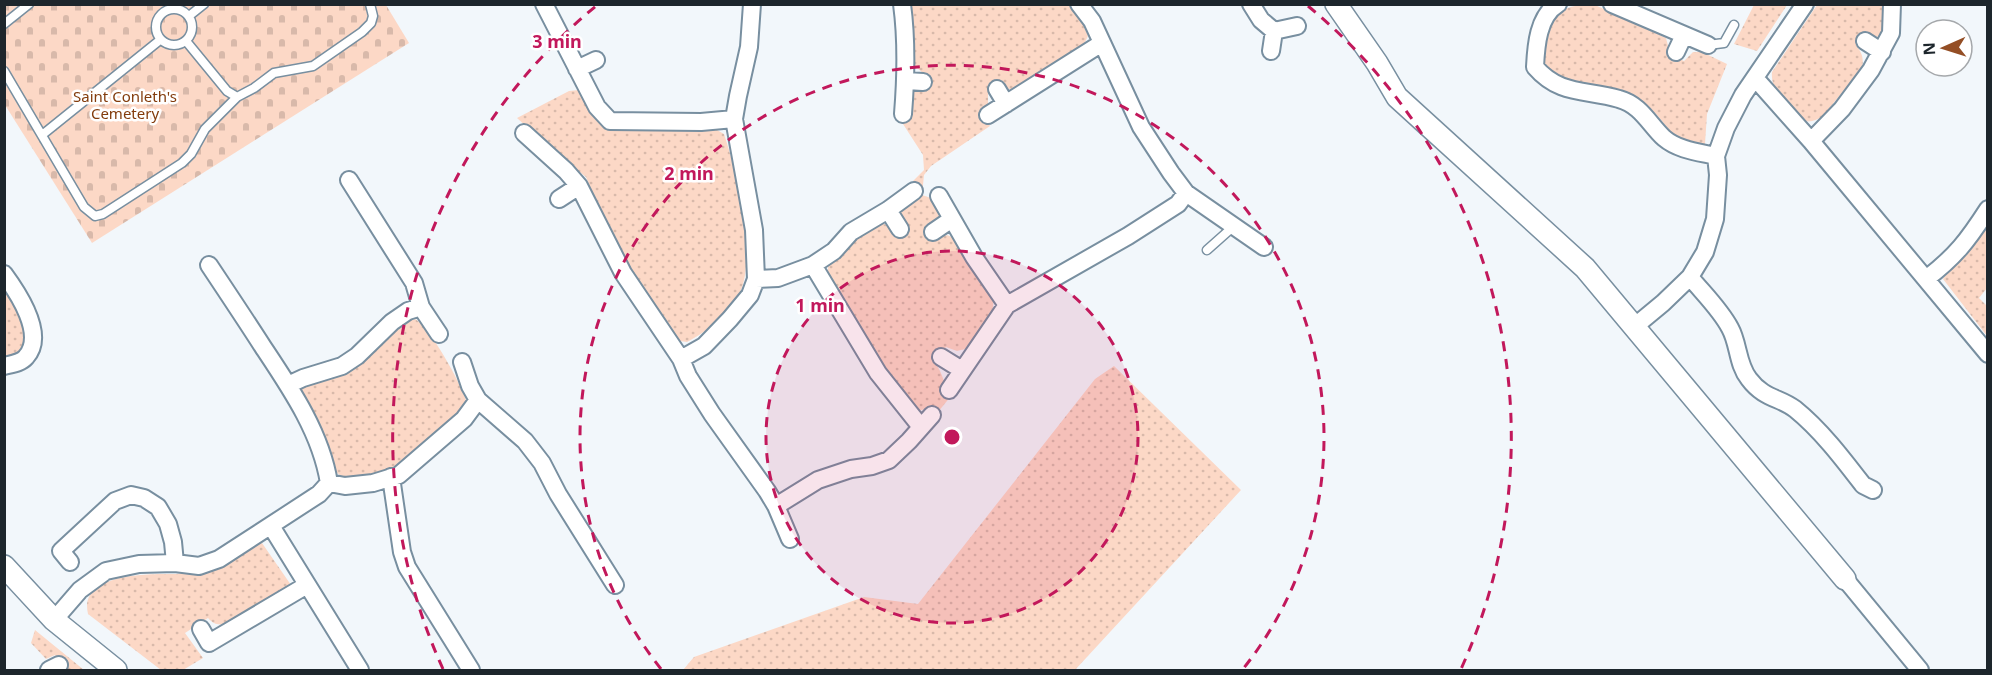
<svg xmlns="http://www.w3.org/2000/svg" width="1992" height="675" viewBox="0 0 1992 675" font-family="'Noto Sans',sans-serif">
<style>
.grass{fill:url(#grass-dots)}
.cemetery{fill:url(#cemetery-stones)}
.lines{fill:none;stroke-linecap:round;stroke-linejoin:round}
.service-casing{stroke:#788fa0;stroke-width:11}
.minor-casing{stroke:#788fa0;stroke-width:20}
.tertiary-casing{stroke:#788fa0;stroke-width:24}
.service{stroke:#fff;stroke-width:8}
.minor{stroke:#fff;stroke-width:16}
.tertiary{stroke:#fff;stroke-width:21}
.ring{fill:none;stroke:#c2185b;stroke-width:3;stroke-dasharray:10 8}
.labels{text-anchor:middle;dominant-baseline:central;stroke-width:5;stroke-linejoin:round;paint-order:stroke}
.park-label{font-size:15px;fill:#833c0c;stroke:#fff}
.centre{fill:#c2185b;stroke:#fff;stroke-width:3}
.ring-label{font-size:18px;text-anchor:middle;font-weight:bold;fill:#c2185b;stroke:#fff;stroke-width:5;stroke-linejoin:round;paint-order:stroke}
</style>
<defs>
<pattern id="grass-dots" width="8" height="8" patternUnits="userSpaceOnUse" patternTransform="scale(1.5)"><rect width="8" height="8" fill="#fcd8c6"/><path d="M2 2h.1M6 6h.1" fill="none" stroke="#d8b9aa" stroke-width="1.8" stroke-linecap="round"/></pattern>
<pattern id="cemetery-stones" width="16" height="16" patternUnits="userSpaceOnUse" patternTransform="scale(1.5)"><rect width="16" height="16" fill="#fcd8c6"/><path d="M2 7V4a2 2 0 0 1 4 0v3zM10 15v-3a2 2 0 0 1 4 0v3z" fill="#d8b9aa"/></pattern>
</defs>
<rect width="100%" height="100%" fill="#f2f7fb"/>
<!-- grass -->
<path class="grass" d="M1593,4L1666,38L1668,46L1667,54L1684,61L1693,52H1702L1727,64L1707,114L1705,144C1664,146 1667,111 1635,99C1614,91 1563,87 1548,72C1536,60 1543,37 1550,24C1557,7 1576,5 1593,4Z
M906,5H1070L1081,20L1088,36L1083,46L1014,89H1009L999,82L988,90V104L981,111L990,126L931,166L924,175L922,195L931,198L940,218L934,240L947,235L954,238L993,301C996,315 974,338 965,349L957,351L946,347L935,363C943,373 944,385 951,396L938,412L928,408L918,411L887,374L828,275V265L834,262L853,238L879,222L889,226L901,218L900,212L915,185L913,181L924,170L923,155L894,110H907L910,91L916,88L924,87L923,73L911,63Z
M1754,5H1787L1757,51L1734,44Z
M1817,5H1884V27L1881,36L1874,37L1865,35L1856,45C1862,53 1864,58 1862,68L1823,116C1815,121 1810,123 1801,120C1789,107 1770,91 1772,72Z
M579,90C589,112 595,126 621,131L717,130L724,134C736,169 757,258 740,292C729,313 707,332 687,342L680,341L674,336L612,242L586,177L552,150L517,118L569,91Z
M1987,219V288L1979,298L1987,306V336L1943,279Z
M4,288C17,310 42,348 4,359Z
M415,319C430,327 460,382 466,400L462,408L454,416L395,466L381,474L343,477L337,473L321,432L303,397L302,389L404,322Z
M1114,366L1241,490L1075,670H683L694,657L864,597L918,604L1095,379Z
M262,543L291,585L230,623C220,625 215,626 208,618L185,633L203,658L183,670H161L88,614C78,572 152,574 176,574C188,573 201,571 213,569C230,565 247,551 262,543Z
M35,630L84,670H63L55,655L46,659L31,643Z"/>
<!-- cemetery -->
<path class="cemetery" d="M5,5H386L409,43L92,243L5,105Z"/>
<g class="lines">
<defs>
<path id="service" d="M156 27a18 18 0 1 1 36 0a18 18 0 1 1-36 0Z
M189,16L204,4
M4,24L29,4
M186,41L227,91L237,97
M1708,45L1724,43L1734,25
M4,71L84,207L95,216L103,214L182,163L191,154L205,129L237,97L254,88L274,73L313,66L362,32L371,23L373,16L370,4
M42,135L160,40
M1207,250L1234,226"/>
<path id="minor" d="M544,4L597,107L610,121L701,122L734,119
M902,4C907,41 906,77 903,114
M1079,4L1092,21L1141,127L1171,173L1186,193L1264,247
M1251,4L1261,20L1274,31L1271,51
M1558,4C1538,16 1536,46 1535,67C1560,96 1586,89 1619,99C1641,105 1649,124 1664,138C1678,150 1698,152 1716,156
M1612,4L1708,45
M1274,31L1297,26
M1865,41L1882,52
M1676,52L1684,35
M577,69L596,60
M1755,78L1811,141L1988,354
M906,81L923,82
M997,89L1006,104
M988,115L1102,43
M524,133L566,171L579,186L623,273L681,359L688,376L712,414L767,491L776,506L790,539
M1811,141L1842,109L1871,70L1891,33L1892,4
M349,180L414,283L421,307L439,334
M939,196L974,257L1007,305
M559,199L579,186
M888,210L900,229
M933,232L952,219
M209,265C227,292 245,319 263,347C291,389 321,433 329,483
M813,265L878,373L921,427
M4,274C18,293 46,335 26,357C21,363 12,364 4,366
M1690,277C1703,293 1720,309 1730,328C1739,344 1737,364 1749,379C1764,399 1779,397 1795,409C1821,430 1843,459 1863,485L1873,490
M756,279L778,278L813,265L834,251L851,232L888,210L914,191
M1926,279C1956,256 1968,240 1988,209
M1634,327L1663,303L1690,277L1705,252L1715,219L1718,175L1716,156L1726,128L1743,95L1805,4
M941,357L962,370
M681,359L704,346L730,319L750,295L756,279L754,230L734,119L738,96L749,47L752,4
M288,385L303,378L342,366L357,356L392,322L408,311L421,307
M949,390L1007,305L1128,236L1178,204L1186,193
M478,400L525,441L542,463L558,494L615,585
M391,477L402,552L407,567L471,670
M776,506L818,480L851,469L872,466L889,460L909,441L932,415
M271,526L360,670
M70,562L61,551L115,501L131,495L144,498L158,507L168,524L173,542L175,563
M1845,579L1920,670
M54,620L80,590L106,571L139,564L175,563L199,566L219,559L319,494L329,483L345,486L373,483L399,475L464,419L478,400L470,386L462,362
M201,629L209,643L307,585
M49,670L59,665"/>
<path id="tertiary" d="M1336,4L1377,63L1397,97L1585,268L1845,579
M4,566L54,620L116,670"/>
</defs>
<!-- service casing -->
<use href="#service" class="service-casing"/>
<!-- minor casing -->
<use href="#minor" class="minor-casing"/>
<!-- tertiary casing -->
<use href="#tertiary" class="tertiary-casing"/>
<!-- service -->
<use href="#service" class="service"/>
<!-- minor -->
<use href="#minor" class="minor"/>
<!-- tertiary -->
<use href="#tertiary" class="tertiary"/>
</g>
<!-- distance rings -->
<circle cx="952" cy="437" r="186" fill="#c2185b" fill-opacity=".12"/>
<g class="ring">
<circle cx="952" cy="437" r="186"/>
<path d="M661 669A372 372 0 1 1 1243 669"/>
<path d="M443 669A559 559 0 0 1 596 6M1308 6A559 559 0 0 1 1461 669"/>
</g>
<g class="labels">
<!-- park labels -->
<g class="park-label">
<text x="125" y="96">Saint Conleth's<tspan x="125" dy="17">Cemetery</tspan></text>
</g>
</g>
<circle cx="952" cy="437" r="9" class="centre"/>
<g class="ring-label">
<text x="557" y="48">3 min</text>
<text x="689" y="180">2 min</text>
<text x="820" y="312">1 min</text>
</g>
<!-- border -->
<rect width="1992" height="675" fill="none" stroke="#1d262c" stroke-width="12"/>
<!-- north arrow -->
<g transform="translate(1944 48) rotate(267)"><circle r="28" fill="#ffffff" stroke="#a5a8ab" stroke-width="1.5"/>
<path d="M0-4.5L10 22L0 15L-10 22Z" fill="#944e25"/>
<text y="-9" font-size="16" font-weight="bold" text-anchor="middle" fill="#1d262c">N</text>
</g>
</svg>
